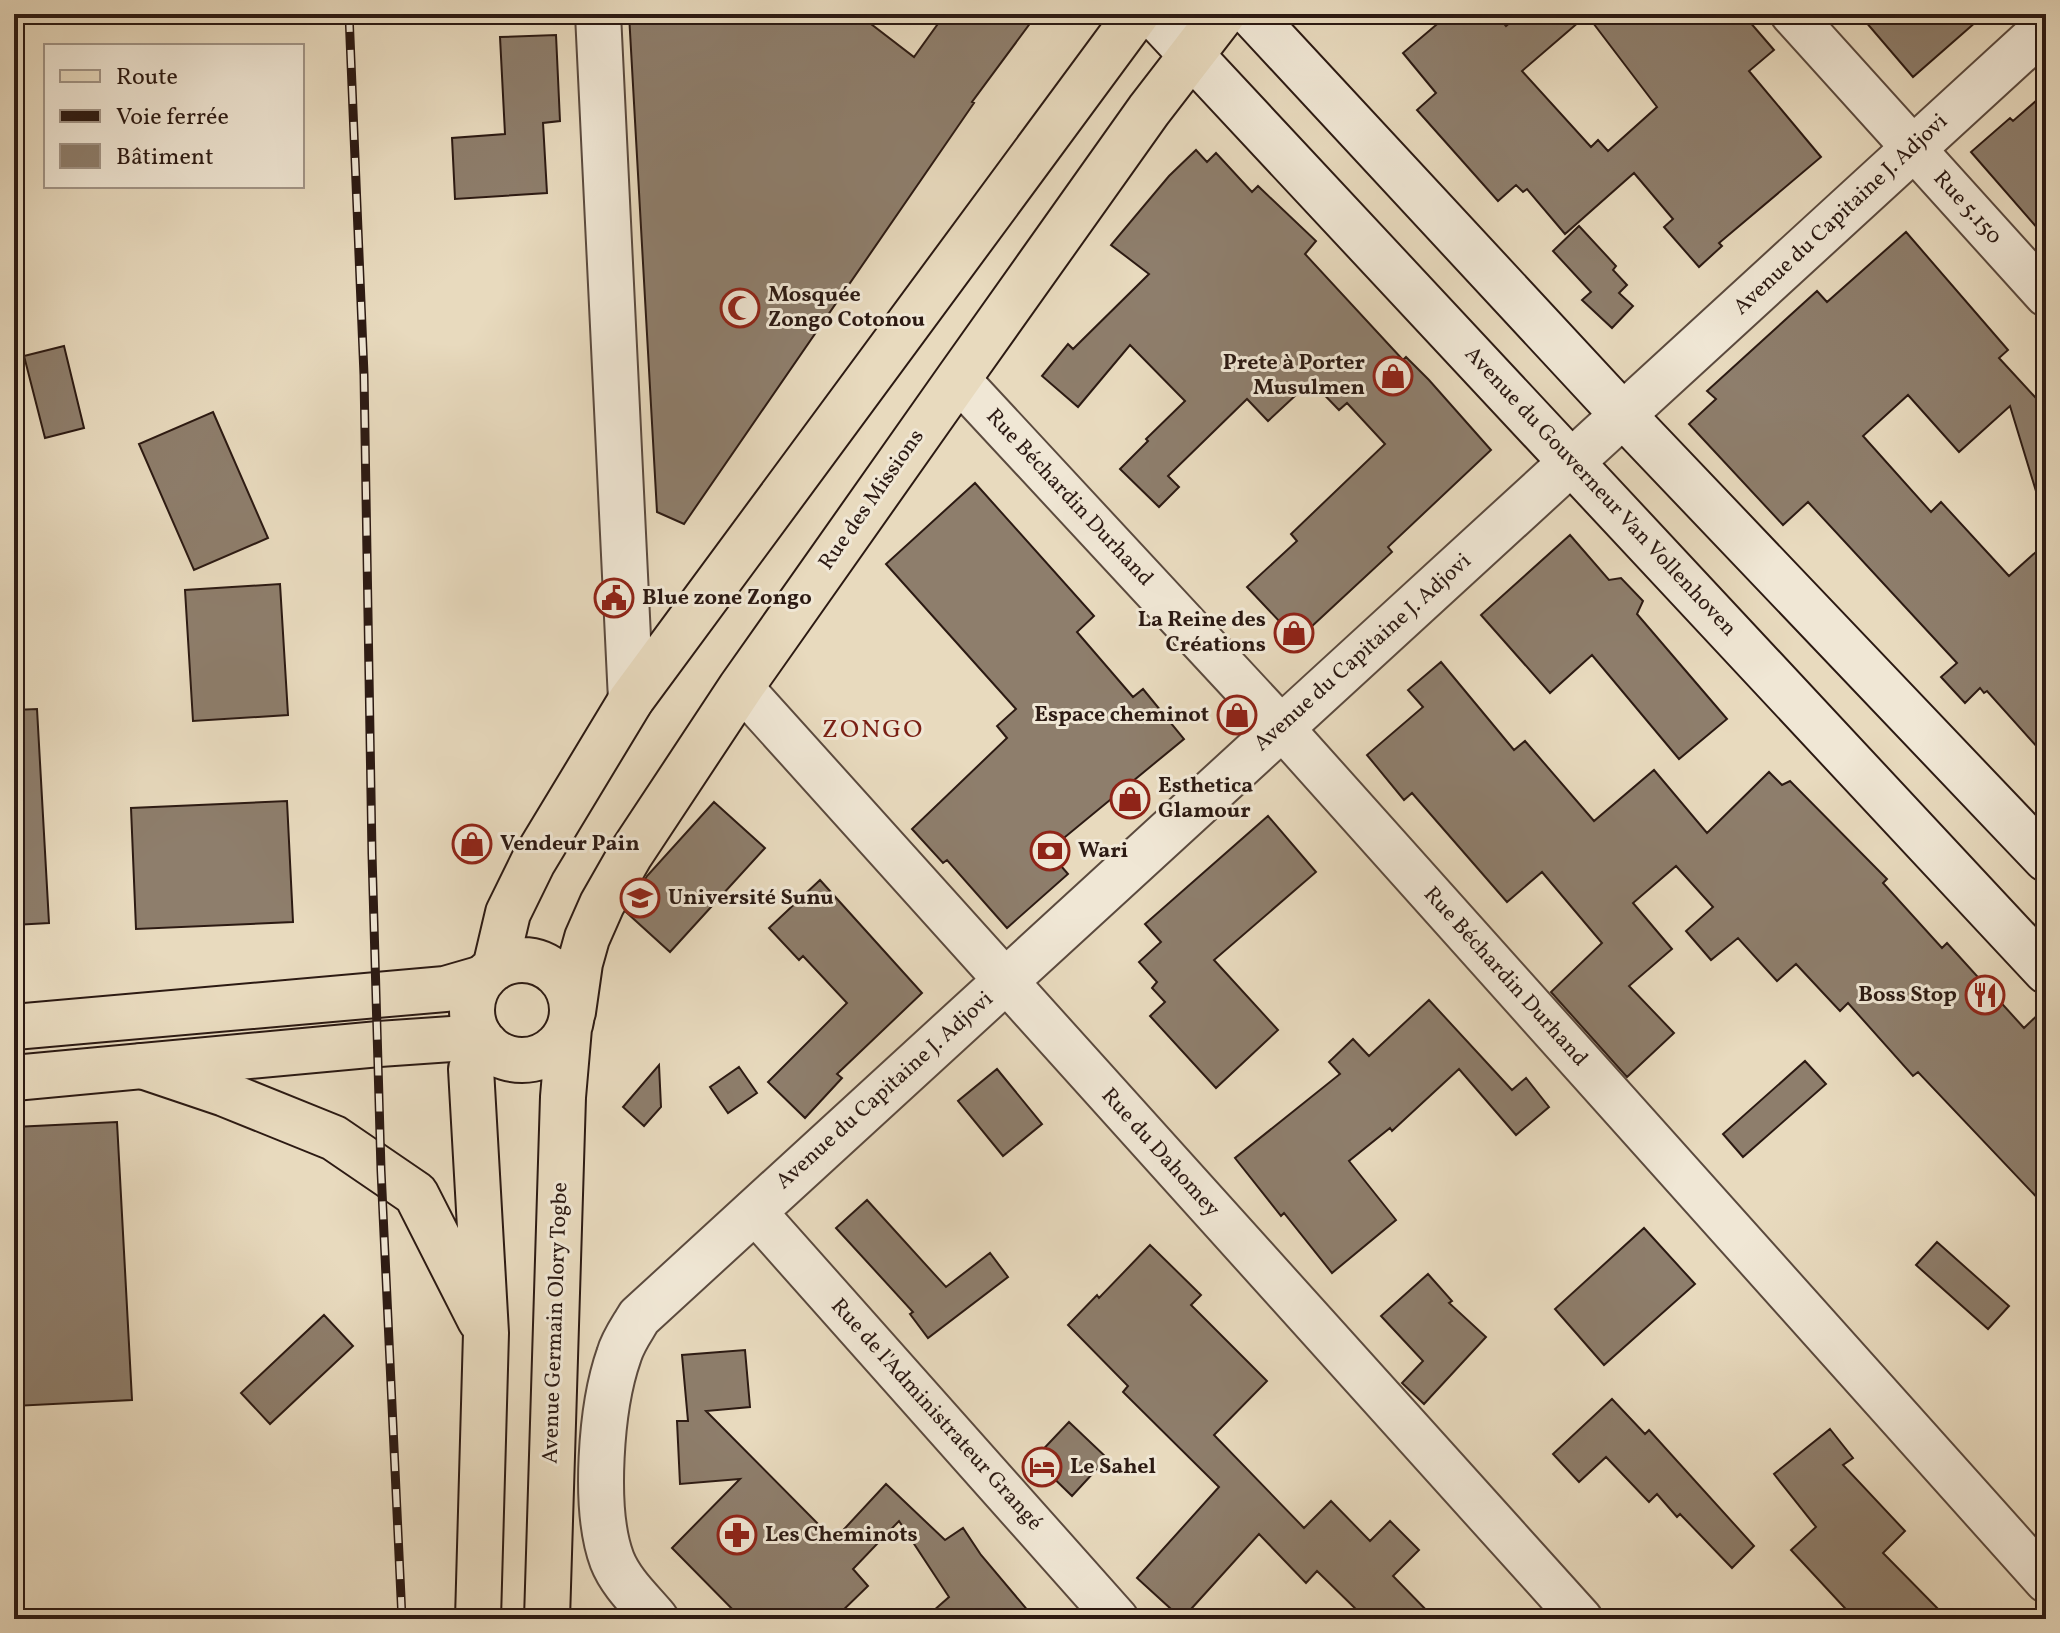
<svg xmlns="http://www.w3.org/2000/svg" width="2060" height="1633" viewBox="0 0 2060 1633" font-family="Vollkorn,serif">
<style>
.building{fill:#8e7e6c;stroke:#2c1a13;stroke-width:2;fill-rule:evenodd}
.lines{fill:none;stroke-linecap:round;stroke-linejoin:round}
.minor-casing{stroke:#5b4a3e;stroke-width:46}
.tertiary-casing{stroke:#5b4a3e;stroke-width:48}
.secondary-casing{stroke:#2c1a13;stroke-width:48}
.primary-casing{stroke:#2c1a13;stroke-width:48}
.trunk-casing{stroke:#2c1a13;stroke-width:48}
.minor{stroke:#f0e7d5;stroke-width:42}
.tertiary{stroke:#f0e7d5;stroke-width:44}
.secondary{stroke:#f0e7d5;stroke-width:44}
.primary{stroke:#e8dabe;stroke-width:44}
.trunk{stroke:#e8dabe;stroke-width:44}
.rail-casing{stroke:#2c1a13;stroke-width:9}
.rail{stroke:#f0e7d5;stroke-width:6;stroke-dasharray:18;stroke-linecap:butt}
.labels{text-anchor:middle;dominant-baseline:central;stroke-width:6;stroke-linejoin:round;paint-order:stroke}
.street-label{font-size:22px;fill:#2c1a13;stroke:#f0e7d5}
.poi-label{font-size:22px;font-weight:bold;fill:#2c1a13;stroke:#f0e7d5;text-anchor:start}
.quarter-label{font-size:26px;letter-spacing:2px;fill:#7a1f14;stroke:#f0e7d5}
</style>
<rect width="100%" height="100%" fill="#e8dabe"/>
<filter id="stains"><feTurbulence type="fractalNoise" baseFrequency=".0025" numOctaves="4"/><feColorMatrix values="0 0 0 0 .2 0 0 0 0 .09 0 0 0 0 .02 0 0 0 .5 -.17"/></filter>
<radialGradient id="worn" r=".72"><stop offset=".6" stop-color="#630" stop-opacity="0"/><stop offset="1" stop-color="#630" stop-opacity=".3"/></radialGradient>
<!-- building -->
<path class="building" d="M629,14H858L914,57L945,14H1037L972,102L974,103L684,524L657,512Z
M1449,14H1496L1506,26L1520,14H1743L1774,50L1749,71L1821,157L1719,243L1722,246L1699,267L1664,227L1673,219L1634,173L1565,234L1527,189L1523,192L1516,185L1498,201L1417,110L1436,93L1403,53ZM1587,15L1657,107L1608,151L1598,140L1591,147L1522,71Z
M1859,14H1985L1913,77Z
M556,35L560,121L543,123L547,193L455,199L452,138L505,134L500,37Z
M2046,92V238L1971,152L2010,118L2013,121Z
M1196,150L1207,162L1216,153L1252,192L1258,186L1316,241L1305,254L1403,360L1406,357L1429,380L1491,450L1388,547L1392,552L1297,640L1247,587L1297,541L1291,534L1385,444L1347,403L1339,410L1311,381L1268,421L1247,399L1168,476L1179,487L1159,507L1120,469L1148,441L1146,439L1185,401L1130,345L1078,407L1042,376L1068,344L1073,349L1149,274L1111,245L1169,176Z
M1579,226L1616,266L1613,270L1627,285L1619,293L1633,306L1612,328L1582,300L1591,292L1553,251Z
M1906,232L2008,350L1999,358L2046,409V500L2039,501L2010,406L1959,452L1908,395L1863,436L1931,512L1941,502L2009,576L2046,543V757L1987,691L1984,693L1980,688L1965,703L1941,677L1957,663L1808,502L1783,525L1689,424L1716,399L1707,391L1817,291L1827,302Z
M64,346L84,428L45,438L24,356Z
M213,412L268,538L194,570L139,444Z
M975,483L1094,616L1077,632L1133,697L1143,689L1184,739L1048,851L1068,874L1007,928L947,860L943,863L912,829L1007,738L997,726L1016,709L886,564Z
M1570,535L1609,580L1621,578L1643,601L1637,614L1727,719L1679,759L1592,655L1550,693L1481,615Z
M280,584L288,715L193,721L185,590Z
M1441,662L1514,750L1525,741L1594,821L1654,770L1707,833L1769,772L1782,785L1790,781L1887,879L1883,883L1942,948L1947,943L2024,1028L2046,1007V1207L1918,1072L1913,1076L1848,1003L1840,1011L1796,964L1777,981L1738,938L1711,960L1686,931L1713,907L1676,866L1633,903L1672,949L1629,986L1674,1033L1627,1077L1551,992L1602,943L1542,872L1507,902L1412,793L1404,800L1367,755L1423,707L1408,690Z
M37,709L49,923L14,925V710Z
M287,801L293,922L136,929L131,808Z
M714,802L765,848L670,952L626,912L647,876Z
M1268,816L1316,872L1214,960L1278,1030L1216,1088L1150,1016L1165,1002L1152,988L1157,982L1139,962L1161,942L1145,924Z
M820,880L922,993L837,1074L842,1078L805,1118L768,1082L847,1003L803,956L799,960L769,928Z
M1429,1000L1512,1090L1526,1078L1549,1107L1516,1135L1459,1069L1392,1131L1390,1128L1349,1161L1396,1220L1332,1273L1284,1213L1281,1216L1235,1158L1340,1074L1329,1062L1353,1039L1369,1056Z
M1805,1061L1826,1084L1743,1157L1723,1134Z
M659,1065L661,1107L644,1126L623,1107Z
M739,1067L757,1093L728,1113L710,1087Z
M997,1069L1042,1124L1003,1156L958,1101Z
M117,1122L132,1400L14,1406V1127Z
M867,1200L946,1287L990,1253L1008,1277L928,1338L910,1314L913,1312L836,1228Z
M1644,1228L1695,1284L1604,1365L1555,1309Z
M1937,1242L2009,1306L1988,1329L1916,1265Z
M1150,1245L1201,1295L1191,1305L1267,1381L1214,1435L1304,1528L1331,1501L1370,1541L1390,1521L1419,1550L1393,1576L1435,1619H1366L1317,1571L1306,1583L1259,1534L1182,1619L1137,1578L1219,1487L1123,1392L1128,1386L1068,1325L1097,1295L1099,1298Z
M1428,1274L1452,1301L1449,1303L1486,1337L1424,1404L1402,1383L1423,1361L1381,1316Z
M324,1315L353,1346L270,1424L241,1393Z
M745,1350L750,1407L706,1411L834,1540L886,1484L945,1540L963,1528L981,1555L1035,1619H924L949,1597L899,1521L853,1569L868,1586L834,1619H742L672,1548L740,1479L680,1484L677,1421H688L682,1355Z
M1612,1399L1645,1434L1649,1430L1754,1546L1732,1568L1680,1514L1677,1517L1657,1494L1649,1502L1606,1457L1579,1482L1553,1454Z
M1069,1422L1107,1458L1072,1496L1034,1459Z
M1830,1429L1853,1458L1843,1465L1905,1531L1883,1553L1948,1619H1855L1791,1550L1816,1527L1774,1474Z"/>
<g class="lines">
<defs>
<path id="minor" d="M1792,14L2046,295
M958,379L1282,728L2046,1581
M741,687L1581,1619
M754,1211L1117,1619"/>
<path id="tertiary" d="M598,14L631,700
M656,1619C641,1601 621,1583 612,1560C593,1509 601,1406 619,1355C623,1341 632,1329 639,1317L2046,27"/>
<path id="secondary" d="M1153,14L2046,971
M1251,14L1623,415L2046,859"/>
<path id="primary" d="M14,1027L445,989L483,978
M14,1078L379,1044L480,1037"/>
<path id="trunk" d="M472 1010a50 50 0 1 1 100 0a50 50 0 1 1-100 0Z
M495,968L508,913L533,862L631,700L1137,14
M573,1012L580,963L587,938L602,904L630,855L741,687L958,379L1149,110L1223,14
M142,1066L225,1094L334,1138L416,1194L480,1320
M478,1619L486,1333L471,1069L486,1044
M547,1619L563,1097L569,1028"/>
</defs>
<!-- minor casing -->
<use href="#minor" class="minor-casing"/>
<!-- tertiary casing -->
<use href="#tertiary" class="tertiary-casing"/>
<!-- secondary casing -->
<use href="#secondary" class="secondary-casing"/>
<!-- primary casing -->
<use href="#primary" class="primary-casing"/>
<!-- trunk casing -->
<use href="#trunk" class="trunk-casing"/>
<!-- minor -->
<use href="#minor" class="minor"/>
<!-- tertiary -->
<use href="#tertiary" class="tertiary"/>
<!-- secondary -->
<use href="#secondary" class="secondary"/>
<!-- primary -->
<use href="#primary" class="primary"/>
<!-- trunk -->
<use href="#trunk" class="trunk"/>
<defs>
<path id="rail" d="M349,14L364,375L372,854L381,1170L402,1619"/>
</defs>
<!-- rail casing -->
<use href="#rail" class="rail-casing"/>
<!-- rail -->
<use href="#rail" class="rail"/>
</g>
<!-- icons -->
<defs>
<symbol id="mosque-ring" viewBox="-11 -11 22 22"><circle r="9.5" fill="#f0e7d5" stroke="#8f2418" stroke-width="1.5"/><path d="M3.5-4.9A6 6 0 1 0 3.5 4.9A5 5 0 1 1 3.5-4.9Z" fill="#8f2418"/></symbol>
<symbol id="shop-ring" viewBox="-11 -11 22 22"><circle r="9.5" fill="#f0e7d5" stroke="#8f2418" stroke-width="1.5"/><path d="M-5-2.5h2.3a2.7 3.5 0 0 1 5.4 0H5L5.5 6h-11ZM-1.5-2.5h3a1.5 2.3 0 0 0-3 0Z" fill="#8f2418"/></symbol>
<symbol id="civic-ring" viewBox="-11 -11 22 22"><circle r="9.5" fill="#f0e7d5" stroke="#8f2418" stroke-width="1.5"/><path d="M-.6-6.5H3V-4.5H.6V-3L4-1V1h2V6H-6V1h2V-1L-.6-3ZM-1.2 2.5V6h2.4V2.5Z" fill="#8f2418"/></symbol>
<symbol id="bank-ring" viewBox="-11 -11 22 22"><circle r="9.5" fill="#f0e7d5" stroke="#8f2418" stroke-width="1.5"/><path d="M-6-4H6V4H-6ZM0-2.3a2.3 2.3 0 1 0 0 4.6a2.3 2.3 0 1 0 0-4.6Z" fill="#8f2418"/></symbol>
<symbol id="school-ring" viewBox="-11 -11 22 22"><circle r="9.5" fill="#f0e7d5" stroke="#8f2418" stroke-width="1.5"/><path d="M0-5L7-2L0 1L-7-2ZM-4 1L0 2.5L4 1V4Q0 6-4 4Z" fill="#8f2418"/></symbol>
<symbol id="restaurant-ring" viewBox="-11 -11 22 22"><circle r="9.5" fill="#f0e7d5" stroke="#8f2418" stroke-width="1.5"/><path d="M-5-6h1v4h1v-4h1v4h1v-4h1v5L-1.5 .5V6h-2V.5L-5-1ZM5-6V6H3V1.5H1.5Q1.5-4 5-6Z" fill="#8f2418"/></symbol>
<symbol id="hotel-ring" viewBox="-11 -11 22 22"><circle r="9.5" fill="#f0e7d5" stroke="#8f2418" stroke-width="1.5"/><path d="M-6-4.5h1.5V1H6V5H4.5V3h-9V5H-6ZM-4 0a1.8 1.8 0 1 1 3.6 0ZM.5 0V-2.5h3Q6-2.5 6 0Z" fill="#8f2418"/></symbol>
<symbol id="pharmacy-ring" viewBox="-11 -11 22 22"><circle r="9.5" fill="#f0e7d5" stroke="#8f2418" stroke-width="1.5"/><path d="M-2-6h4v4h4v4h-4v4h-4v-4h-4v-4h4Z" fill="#8f2418"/></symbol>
</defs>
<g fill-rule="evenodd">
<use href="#mosque-ring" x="718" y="286" width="44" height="44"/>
<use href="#shop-ring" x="1371" y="354" width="44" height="44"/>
<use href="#civic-ring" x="592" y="576" width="44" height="44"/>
<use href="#shop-ring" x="1272" y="611" width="44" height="44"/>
<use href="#shop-ring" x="1215" y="693" width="44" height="44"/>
<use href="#shop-ring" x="1108" y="777" width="44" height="44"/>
<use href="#shop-ring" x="450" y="822" width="44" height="44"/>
<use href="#bank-ring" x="1028" y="829" width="44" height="44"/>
<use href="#school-ring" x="618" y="876" width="44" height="44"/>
<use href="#restaurant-ring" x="1963" y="973" width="44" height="44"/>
<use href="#hotel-ring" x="1020" y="1445" width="44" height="44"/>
<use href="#pharmacy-ring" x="715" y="1513" width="44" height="44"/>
</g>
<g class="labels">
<!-- street labels -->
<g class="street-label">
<text transform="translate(1967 208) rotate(48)">Rue 5.150</text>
<text transform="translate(1841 215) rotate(-43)">Avenue du Capitaine J. Adjovi</text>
<text transform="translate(1600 492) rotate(47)">Avenue du Gouverneur Van Vollenhoven</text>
<text transform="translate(1069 498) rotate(47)">Rue Béchardin Durhand</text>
<text transform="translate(872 500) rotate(-55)">Rue des Missions</text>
<text transform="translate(1363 653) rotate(-42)">Avenue du Capitaine J. Adjovi</text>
<text transform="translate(1505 977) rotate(48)">Rue Béchardin Durhand</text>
<text transform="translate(885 1091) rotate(-42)">Avenue du Capitaine J. Adjovi</text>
<text transform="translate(1160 1153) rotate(48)">Rue du Dahomey</text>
<text transform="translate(556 1323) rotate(-88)">Avenue Germain Olory Togbe</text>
<text transform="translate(936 1415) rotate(48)">Rue de l'Administrateur Grangé</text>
</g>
<!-- poi labels -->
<g class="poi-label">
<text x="768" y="295">Mosquée<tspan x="768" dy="25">Zongo Cotonou</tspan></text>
<text x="1365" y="363" text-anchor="end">Prete à Porter<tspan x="1365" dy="25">Musulmen</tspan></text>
<text x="642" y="598">Blue zone Zongo</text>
<text x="1266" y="620" text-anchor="end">La Reine des<tspan x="1266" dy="25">Créations</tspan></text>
<text x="1209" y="715" text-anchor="end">Espace cheminot</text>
<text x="1158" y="786">Esthetica<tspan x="1158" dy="25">Glamour</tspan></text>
<text x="500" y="844">Vendeur Pain</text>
<text x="1078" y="851">Wari</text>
<text x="668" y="898">Université Sunu</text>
<text x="1957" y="995" text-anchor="end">Boss Stop</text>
<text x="1070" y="1467">Le Sahel</text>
<text x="765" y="1535">Les Cheminots</text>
</g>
<!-- quarter labels -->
<g class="quarter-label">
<text x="873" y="730">ZONGO</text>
</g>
</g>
<!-- margin -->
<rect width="2060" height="1633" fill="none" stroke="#e8dabe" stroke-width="48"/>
<rect x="16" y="16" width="2028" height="1601" fill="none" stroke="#2c1a13" stroke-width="4"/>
<rect x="24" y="24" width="2012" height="1585" fill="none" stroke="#2c1a13" stroke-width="2"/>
<!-- legend -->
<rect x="44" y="44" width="260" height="144" fill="#f0e7d5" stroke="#a29587" stroke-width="2"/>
<rect x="60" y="70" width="40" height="12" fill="#e8dabe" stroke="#a29587" stroke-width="2"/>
<text x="116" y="84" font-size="24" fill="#2c1a13">Route</text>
<rect x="60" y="110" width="40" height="12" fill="#2c1a13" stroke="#a29587" stroke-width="2"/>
<text x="116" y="124" font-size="24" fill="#2c1a13">Voie ferrée</text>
<rect x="60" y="144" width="40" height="24" fill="#8e7e6c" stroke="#a29587" stroke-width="2"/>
<text x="116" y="164" font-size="24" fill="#2c1a13">Bâtiment</text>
<rect width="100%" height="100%" filter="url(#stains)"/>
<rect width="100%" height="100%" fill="url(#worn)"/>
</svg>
